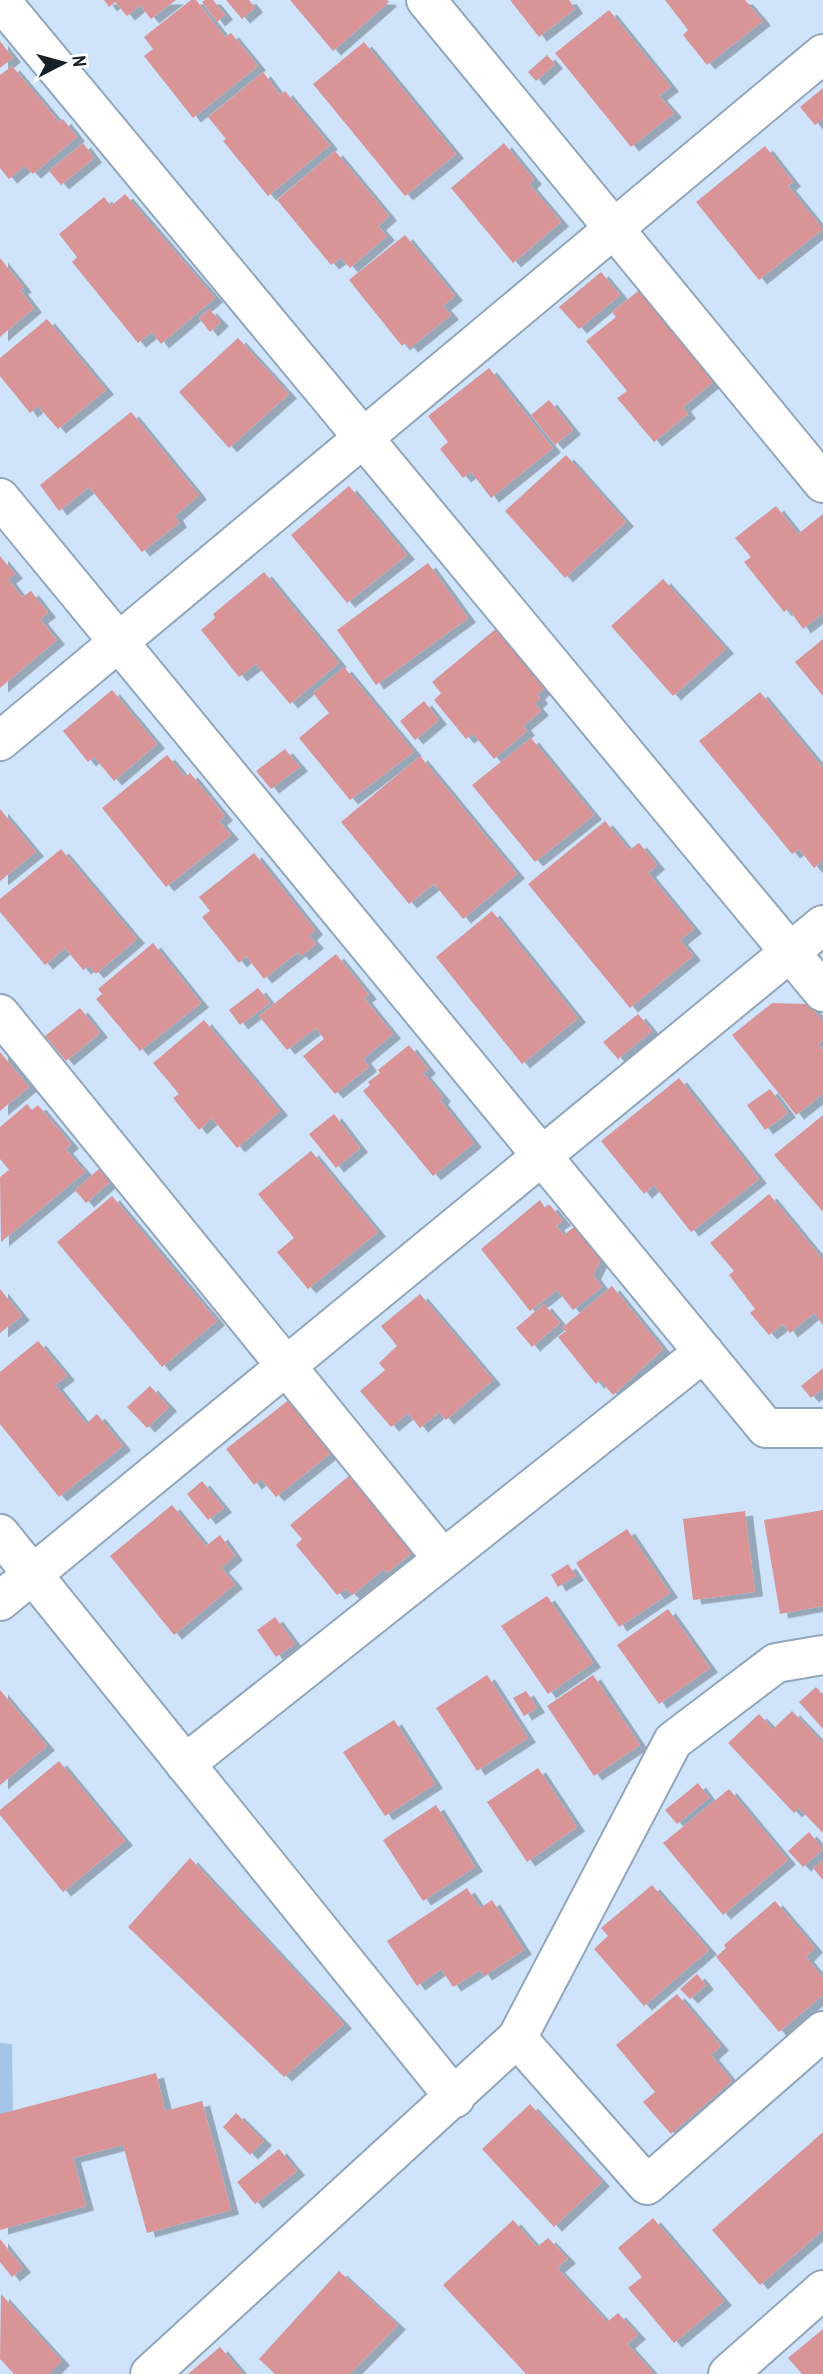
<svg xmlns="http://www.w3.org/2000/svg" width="823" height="2374" viewBox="0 0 823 2374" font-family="'Archivo Narrow',sans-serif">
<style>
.green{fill:#a5c5e7}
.building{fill:#d99498;filter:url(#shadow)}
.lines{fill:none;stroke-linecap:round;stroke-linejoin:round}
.minor-casing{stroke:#91a5bb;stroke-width:42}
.minor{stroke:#fff;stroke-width:38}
</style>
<defs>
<filter id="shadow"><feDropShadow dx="8" dy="4.5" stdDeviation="0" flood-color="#0004"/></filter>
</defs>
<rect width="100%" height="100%" fill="#cfe4fb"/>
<!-- green -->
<path class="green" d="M0,2043L12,2044L13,2129L0,2137Z"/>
<!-- building -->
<path class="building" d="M104,0H176L151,19L140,5L127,16L115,2L109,7Z
M191,0H196L225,37L231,33L258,66L193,118L144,56L153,49L144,37Z
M205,0H213L225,15L217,22L202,2Z
M226,0H249L255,8L242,19Z
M290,0H387L389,2L333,51Z
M510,0H569L575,9L539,37Z
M665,0H745L763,21L707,65L683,35L688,30Z
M609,10L671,87L659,96L674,113L631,147L555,53Z
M0,41L13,58L0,68Z
M364,42L456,154L405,196L313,84Z
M547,55L555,64L536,81L528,72Z
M12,66L60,123L63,119L77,137L33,174L25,166L9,179L0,168V75Z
M263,72L280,95L285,91L330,145L268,196L223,141L226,139L208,117Z
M823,88V119L815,125L800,107Z
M83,143L94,158L61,185L49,171Z
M504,143L534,180L529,184L561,222L513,263L451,188Z
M765,146L793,182L788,186L823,229L759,280L696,202Z
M335,151L389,216L378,226L387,236L350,268L341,258L331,265L277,200Z
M125,194L215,298L161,344L152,332L138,343L72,262L77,257L59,234L104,197L111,206Z
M405,235L455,296L443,306L451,315L410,348L406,343L402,346L349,280Z
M0,258L24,288L20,290L34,308L0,337Z
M601,272L620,295L579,329L559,307Z
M643,287L717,379L683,407L688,414L654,442L617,398L627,391L586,341L616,317L612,312Z
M209,309L221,322L210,332L199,318Z
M47,319L106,390L58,429L38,406L30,413L0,376V358Z
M238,338L289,394L229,448L179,392Z
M489,368L553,448L491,498L471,472L463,478L440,449L448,442L428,416Z
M549,400L573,430L555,445L531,415Z
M131,412L199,495L175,516L179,523L142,552L89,487L59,511L40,485Z
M566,455L626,522L565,578L505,511Z
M349,486L407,555L347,603L291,535Z
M776,506L798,534L823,514V613L803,629L788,608L784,612L744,562L751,557L735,538Z
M0,556L15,574L8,579L22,597L31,591L48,613L40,619L57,640L0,688Z
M428,563L468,618L376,685L337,630Z
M264,572L339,663L290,704L256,664L239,677L201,630L215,618L213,614Z
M663,579L726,649L673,696L611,626Z
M498,627L547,686L537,695L540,699L535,704L541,711L523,726L527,731L494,759L473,734L466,739L434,700L441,693L432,682Z
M823,639V696L795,662Z
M344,667L414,752L350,800L299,738L329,713L313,693Z
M112,690L157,744L114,781L94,757L88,762L63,731Z
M760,692L823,768V860L814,868L799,849L792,854L699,741Z
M424,701L439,720L415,740L400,721Z
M531,738L594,815L535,862L472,785Z
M285,749L300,767L271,789L256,771Z
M167,755L185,777L190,773L225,816L219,821L231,835L166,887L102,808Z
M420,756L517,874L463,919L434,884L409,904L341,822Z
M0,809L36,852L0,881Z
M605,821L629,850L639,843L657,865L648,873L694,929L680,940L693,956L630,1008L528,884Z
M61,849L137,939L96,974L89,966L83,970L65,948L45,965L0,912V899Z
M254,853L315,930L309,936L316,944L301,956L298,952L264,979L246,956L239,963L202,917L210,911L199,897Z
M492,911L578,1018L522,1064L436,957Z
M153,943L201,1003L140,1051L96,999L102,994L98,989Z
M336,954L369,995L364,998L393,1034L363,1059L369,1067L335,1094L303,1056L324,1039L316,1028L287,1050L259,1016Z
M258,988L270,1003L240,1025L229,1010Z
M772,1003L809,1004L823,1022V1040L818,1044L823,1050V1094L796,1115L732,1035Z
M80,1008L100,1033L66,1061L45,1036Z
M638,1014L652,1031L618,1059L603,1042Z
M204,1020L280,1111L237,1148L212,1118L199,1130L173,1098L179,1094L153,1063Z
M409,1045L428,1069L423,1073L443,1097L440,1100L474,1143L433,1176L363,1091L370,1085L368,1082L380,1073L378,1070Z
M0,1052L29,1087L0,1111Z
M679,1078L759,1179L691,1232L654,1185L644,1194L601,1141Z
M770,1089L788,1113L765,1130L747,1105Z
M27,1104L32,1110L38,1105L71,1144L65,1149L85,1172L1,1242L0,1177L9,1170L0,1159V1127Z
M334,1114L360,1148L336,1168L309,1134Z
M823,1115V1212L774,1155Z
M311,1151L378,1232L308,1289L277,1252L294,1238L258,1194Z
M100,1168L112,1180L86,1203L75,1190Z
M769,1194L823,1260V1325L814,1313L790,1333L783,1324L769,1335L750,1313L755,1309L729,1275L734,1271L710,1243Z
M112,1196L217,1321L162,1367L57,1242Z
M540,1200L545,1208L550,1205L563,1221L556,1226L564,1235L574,1227L601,1259L593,1275L602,1287L573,1310L557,1290L530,1311L481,1249Z
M612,1286L663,1349L613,1395L600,1380L596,1384L558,1337L566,1331L562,1328Z
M0,1289L22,1316L0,1333Z
M420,1294L493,1380L446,1420L439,1412L420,1428L408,1413L391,1427L360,1391L385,1370L379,1363L397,1346L381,1326Z
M544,1304L560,1323L532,1347L516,1328Z
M38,1341L67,1376L55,1385L86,1424L97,1414L123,1446L59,1497L0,1424V1372Z
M823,1368V1388L811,1398L801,1386Z
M150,1386L169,1407L147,1428L127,1407Z
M290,1399L331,1453L276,1497L261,1479L254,1485L226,1449Z
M350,1475L406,1543L417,1549L387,1573L384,1569L352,1595L346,1589L337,1595L296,1545L302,1539L290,1525Z
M202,1481L224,1508L208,1520L187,1494Z
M172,1505L206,1546L220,1535L235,1556L221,1568L235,1584L174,1635L110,1556Z
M823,1510V1606L780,1614L764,1520Z
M745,1511L755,1592L693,1600L683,1519Z
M627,1529L670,1593L619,1627L576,1563Z
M568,1564L576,1576L558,1587L551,1575Z
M547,1596L593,1663L548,1694L501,1626Z
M668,1609L710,1668L659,1704L617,1645Z
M275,1617L295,1644L276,1657L257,1630Z
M487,1675L528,1738L477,1771L436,1708Z
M593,1675L640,1745L594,1776L547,1706Z
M816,1687L823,1695V1729L799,1702Z
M0,1690L47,1746L0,1785Z
M526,1691L537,1708L524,1716L513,1698Z
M792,1711L823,1743V1833L799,1808L794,1813L728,1743L759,1714L773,1729Z
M394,1720L435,1784L385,1816L343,1752Z
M59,1761L125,1841L63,1892L0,1815V1810Z
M538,1768L577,1827L527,1862L487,1802Z
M698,1783L709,1798L677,1824L665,1810Z
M729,1789L788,1860L723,1915L663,1843Z
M436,1805L475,1867L423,1901L383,1840Z
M809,1832L823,1849L803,1867L788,1851Z
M190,1858L344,2024L284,2077L128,1927Z
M823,1860V1880L813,1868Z
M652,1885L709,1950L644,2006L594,1949L608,1936L601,1928Z
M467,1888L480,1908L492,1900L524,1950L484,1976L480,1970L453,1987L441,1969L417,1986L387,1941Z
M775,1901L815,1948L806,1957L823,1978V1995L779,2032L716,1957L726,1948L724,1945Z
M697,1974L706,1985L690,1999L680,1989Z
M677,1994L721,2046L711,2055L732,2081L671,2134L643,2102L655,2092L616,2045Z
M156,2073L165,2111L202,2101L231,2210L147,2233L123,2145L73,2158L86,2206L0,2230V2114Z
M530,2104L602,2182L554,2227L482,2149Z
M236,2113L264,2141L250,2155L223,2127Z
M823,2132V2230L760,2285L712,2230Z
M279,2149L297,2171L255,2204L237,2182Z
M653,2218L724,2301L674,2343L628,2288L642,2277L618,2248Z
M513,2220L537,2247L548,2238L568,2259L557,2268L607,2322L618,2313L638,2335L627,2344L654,2374H526L443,2285Z
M0,2239L23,2268L12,2277L0,2262Z
M339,2271L398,2325L350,2374H275L259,2359Z
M1,2294L62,2361L49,2374H14L0,2359Z
M823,2329V2374H802L788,2358Z
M220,2347L243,2374H188Z"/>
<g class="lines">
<defs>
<path id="minor" d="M0,0L823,992
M426,0L823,483
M0,498L766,1428H823
M0,741L823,54
M0,1014L443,1559
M0,1534L455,2098
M0,1601L823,925
M185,1764L704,1352
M517,2038L647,2185L823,2031
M150,2374L517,2038L673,1741L776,1663L823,1655
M728,2374L823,2290"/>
</defs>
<!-- minor casing -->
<use href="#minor" class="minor-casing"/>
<!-- minor -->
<use href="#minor" class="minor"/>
</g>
<!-- north arrow -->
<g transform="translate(63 63) rotate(84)" stroke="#ffffff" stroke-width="5" paint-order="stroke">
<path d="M0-5L12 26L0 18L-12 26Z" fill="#171f27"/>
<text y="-10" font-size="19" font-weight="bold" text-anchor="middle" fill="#171f27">N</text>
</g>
</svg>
